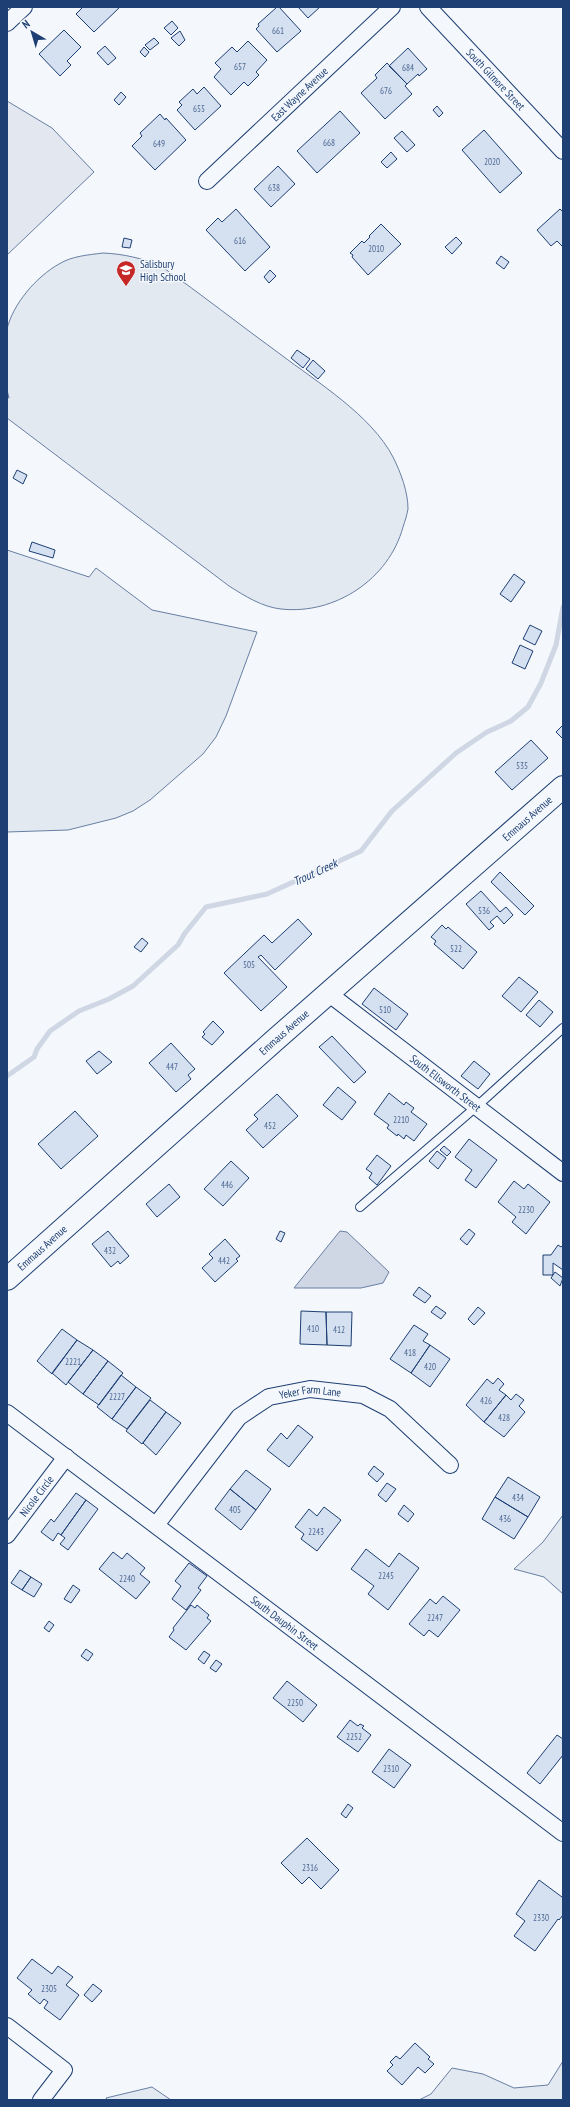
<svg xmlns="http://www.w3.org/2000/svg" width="570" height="2107" viewBox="0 0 570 2107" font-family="'PT Sans Narrow',sans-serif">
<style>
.green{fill:#e3e9f0;stroke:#687fa3}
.parking{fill:#e3e8f0;stroke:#687fa3}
.water{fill:#cfd7e4;stroke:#687fa3}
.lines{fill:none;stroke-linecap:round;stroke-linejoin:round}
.stream{stroke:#cfd7e4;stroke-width:5}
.building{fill:#d5e0f0;stroke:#1d3f73}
.service-casing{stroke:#1d3f73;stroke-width:10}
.minor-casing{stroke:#1d3f73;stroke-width:18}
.secondary-casing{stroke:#1d3f73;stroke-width:24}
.service{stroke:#f4f7fb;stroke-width:8}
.minor{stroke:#f4f7fb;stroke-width:16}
.secondary{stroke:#f4f7fb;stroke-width:22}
.labels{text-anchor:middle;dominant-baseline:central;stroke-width:3;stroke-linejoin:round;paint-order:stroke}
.number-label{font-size:9px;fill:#4b6792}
.street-label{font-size:11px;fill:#1d3f73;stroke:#f4f7fb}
.poi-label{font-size:11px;fill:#1d3f73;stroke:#f4f7fb;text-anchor:start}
.water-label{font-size:12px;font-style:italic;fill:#1d3f73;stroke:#f4f7fb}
</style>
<rect width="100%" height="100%" fill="#f4f7fb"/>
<!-- green -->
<path class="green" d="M103,253C124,254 141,258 161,266C201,294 240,325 280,354C317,382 371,415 393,457C401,473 408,492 408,509C407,515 405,521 403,527C389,579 335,615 281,609C262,607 245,596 229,586L7,418V397L9,398L7,390C7,375 4,343 7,329C13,304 36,277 59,264C72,256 88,255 103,253Z
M7,550L89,577L96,568L152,610L257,632L226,716L216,737L203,754L150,800L133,811L116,818L68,830L7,832Z
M563,1515V1594L544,1577L514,1569L543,1542Z
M563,2061V2100H419L431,2094L452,2068L483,2074L514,2088L548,2085Z
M152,2087L171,2100H107L106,2098Z"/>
<!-- parking -->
<path class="parking" d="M7,101L52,128L94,172L7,255Z"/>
<!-- water -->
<path class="water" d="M340,1231L347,1232L389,1272L383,1283L361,1288H294Z"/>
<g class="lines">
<!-- stream -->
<path class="stream" d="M7,1076L34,1057L37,1049L50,1031L79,1011L109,999L133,986L178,945L185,933L206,907L267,894L361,851L392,811L456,753L487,732L511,721L528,707L541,683L556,645L563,607"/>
</g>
<!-- building -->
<path class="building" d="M83,7H120L94,32L76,14Z
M277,7H279L301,31L277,52L256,29L259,26L258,24Z
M298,7H320L308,18Z
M172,21L178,28L171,35L164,28Z
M64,30L81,47L67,61L71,65L60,76L39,54Z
M180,31L185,40L179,46L171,38Z
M154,38L159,43L150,50L145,45Z
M248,41L267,60L256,72L259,75L248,86L244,82L231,95L214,77L221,69L215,63L232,47L237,52Z
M105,46L116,58L108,65L97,53Z
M144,47L149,52L145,57L140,52Z
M408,48L427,69L419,76L418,74L407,84L389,66Z
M387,63L407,84L405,86L412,94L385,119L361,93L377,78L375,75Z
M204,87L221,106L195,130L177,110L182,105L179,102L193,89L197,94Z
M121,92L126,97L119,105L114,100Z
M437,106L443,113L439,117L433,110Z
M340,111L360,133L317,173L297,151Z
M160,114L165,120L166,118L186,140L155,170L132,146L142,136L140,133Z
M484,130L522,173L500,193L462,150Z
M402,131L415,145L407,152L394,138Z
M391,152L397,159L387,168L381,162Z
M278,166L295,184L271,207L254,189Z
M236,209L270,247L245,271L206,230L218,218L222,222Z
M560,209L563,212V247L557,241L551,246L537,230Z
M381,224L401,244L368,275L352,257L353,255L350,253L362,241L364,243L370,237L369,236Z
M456,237L462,243L452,254L445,247Z
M124,238L132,240L130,248L122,247Z
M501,256L509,262L504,269L496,263Z
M270,270L276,276L269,283L264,277Z
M297,350L310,359L303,368L291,358Z
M313,360L325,371L318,379L306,369Z
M17,470L27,475L23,484L13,478Z
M32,542L55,550L53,558L29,551Z
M514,574L525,582L511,602L500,594Z
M530,625L542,631L535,645L523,639Z
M520,645L533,651L525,669L512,663Z
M563,725V739L556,732Z
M531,740L548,758L512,790L495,772Z
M500,872L534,906L525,915L491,882Z
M481,891L500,912L506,907L513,915L504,924L497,916L490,922L494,926L489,930L466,904Z
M298,919L312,934L275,970L261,955L258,957L287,987L261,1011L224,973L264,935L272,943Z
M442,925L446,929L448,927L477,952L463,969L434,944L436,941L431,937Z
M142,938L148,943L141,952L134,947Z
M519,977L538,992L521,1012L502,996Z
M374,988L408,1014L396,1030L362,1004Z
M539,1000L553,1012L540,1027L526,1015Z
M213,1021L224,1032L212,1045L202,1037L205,1034L203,1032Z
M332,1036L366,1072L354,1083L319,1047Z
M171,1043L195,1069L188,1075L191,1079L176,1092L149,1063Z
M99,1051L112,1062L97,1074L86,1061Z
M474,1061L490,1074L478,1089L461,1076Z
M338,1087L356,1102L342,1120L323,1105Z
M389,1093L404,1105L406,1102L414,1108L411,1112L427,1124L414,1141L406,1135L404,1139L398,1134L397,1136L387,1128L389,1125L374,1114Z
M277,1094L298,1116L263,1148L246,1130L258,1119L254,1115Z
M75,1111L98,1136L61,1169L38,1144Z
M469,1139L497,1160L476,1188L465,1180L472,1170L455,1157Z
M444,1146L451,1152L447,1156L440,1150Z
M437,1151L446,1158L438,1169L429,1161Z
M377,1155L391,1166L377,1185L369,1178L372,1173L366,1169Z
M231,1161L249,1178L223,1206L204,1189Z
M514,1181L524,1189L528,1184L550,1202L526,1234L512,1222L516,1217L498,1202Z
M169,1184L180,1197L157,1217L146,1204Z
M469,1229L475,1234L467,1245L460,1239Z
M108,1231L129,1256L120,1264L118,1261L111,1267L92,1244Z
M280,1231L285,1233L281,1242L276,1239Z
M225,1239L240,1256L236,1259L238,1261L215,1282L202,1268L213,1258L209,1254Z
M558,1245L561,1247L563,1245V1270L553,1263V1275H543V1255H551Z
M555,1272L563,1278L560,1286L551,1278Z
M419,1287L431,1296L425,1303L413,1295Z
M436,1306L446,1313L441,1319L431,1312Z
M478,1307L485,1313L474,1325L468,1319Z
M301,1311L326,1312L327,1345L300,1344Z
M326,1312H352L351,1346L327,1345Z
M414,1325L428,1334L423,1341L430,1345L411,1373L390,1359Z
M62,1329L77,1340L52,1374L37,1361Z
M77,1340L93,1350L66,1385L52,1373Z
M430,1345L450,1359L430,1387L411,1373Z
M93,1350L108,1361L83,1394L68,1382Z
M108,1361L123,1373L99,1405L83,1394Z
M121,1375L136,1387L112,1419L97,1407Z
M498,1378L504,1384L499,1390L506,1395L484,1422L466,1405L487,1379L493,1384Z
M136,1387L151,1398L127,1429L112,1419Z
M516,1394L524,1400L519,1406L525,1412L504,1437L484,1422L506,1395L511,1400Z
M150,1400L166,1412L142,1444L126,1431Z
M166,1412L181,1423L156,1455L143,1443Z
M298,1425L313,1437L289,1467L267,1450L281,1433L287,1439Z
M374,1466L384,1474L377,1482L368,1474Z
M246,1470L271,1489L256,1510L230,1489Z
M508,1477L540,1497L528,1517L495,1497Z
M387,1483L396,1489L386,1502L378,1495Z
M230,1489L256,1510L241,1530L215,1509Z
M76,1493L86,1500L61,1535L58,1533L53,1541L41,1532L51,1519L54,1522Z
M495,1497L528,1517L514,1539L482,1519Z
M86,1500L98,1509L68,1550L60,1544L65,1538L61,1535Z
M404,1505L414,1514L408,1522L398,1514Z
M324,1507L341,1520L317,1551L301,1539L304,1534L295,1527L309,1509L317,1516Z
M366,1549L389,1567L399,1553L419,1568L388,1610L368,1594L374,1586L351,1569Z
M113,1552L122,1559L127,1553L145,1568L140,1574L150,1582L136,1599L99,1569Z
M189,1563L207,1576L198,1588L201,1590L186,1610L172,1599L181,1586L175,1581Z
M20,1570L31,1577L22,1590L11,1583Z
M31,1577L42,1584L34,1597L22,1590Z
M73,1585L80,1590L71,1603L64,1599Z
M443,1596L460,1610L438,1637L429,1630L424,1636L409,1624L430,1599L436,1604Z
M191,1605L195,1608L197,1605L209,1615L207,1618L211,1621L186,1650L169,1637L174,1630L173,1628Z
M49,1621L54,1625L49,1632L44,1628Z
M86,1649L93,1654L88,1661L81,1656Z
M204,1651L210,1655L204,1664L198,1659Z
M216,1660L222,1664L216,1672L210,1668Z
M287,1681L317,1705L303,1722L273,1698Z
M350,1720L358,1726L360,1724L364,1726L362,1728L371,1735L358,1752L337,1737Z
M557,1735L563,1739V1755L540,1784L527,1773Z
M389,1749L411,1765L394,1788L372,1772Z
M348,1804L353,1808L346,1818L341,1814Z
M307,1838L339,1870L321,1889L309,1877L302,1884L281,1863Z
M539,1880L562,1897L563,1896V1915L559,1920L558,1919L535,1951L514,1936L525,1921L516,1914Z
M32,1959L52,1974L58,1966L73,1977L66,1985L79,1995L60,2020L44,2008L48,2002L44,1999L40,2004L28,1994L32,1990L17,1978Z
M93,1984L102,1991L92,2002L84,1995Z
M415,2043L430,2057L428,2059L434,2064L425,2073L418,2067L402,2085L387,2071L393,2065L390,2062L396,2056L400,2059Z"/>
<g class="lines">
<defs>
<path id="service" d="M360,1207L476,1107L563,1028"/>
<g id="minor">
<path id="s1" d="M428,7L563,151"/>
<path d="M7,23L24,7"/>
<path id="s2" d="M207,181L392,7"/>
<path id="s3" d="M328,993L563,1173"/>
<path id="s4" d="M7,1413L563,1833"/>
<path id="s5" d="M156,1525L239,1417L269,1397L310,1389L363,1395L390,1409L450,1465"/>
<path id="s6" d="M7,1535L66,1457"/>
<path d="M7,2026L64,2070L41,2100"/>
</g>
<g id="secondary">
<path id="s7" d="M7,1279L275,1040L563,787"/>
</g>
</defs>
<!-- service casing -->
<use href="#service" class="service-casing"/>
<!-- minor casing -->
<use href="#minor" class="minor-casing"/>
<!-- secondary casing -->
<use href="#secondary" class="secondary-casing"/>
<!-- service -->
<use href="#service" class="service"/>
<!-- minor -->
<use href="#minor" class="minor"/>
<!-- secondary -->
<use href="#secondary" class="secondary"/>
</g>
<!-- icons -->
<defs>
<symbol id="school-pin" viewBox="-11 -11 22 30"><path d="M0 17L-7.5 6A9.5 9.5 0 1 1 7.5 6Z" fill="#c62828" stroke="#f4f7fb"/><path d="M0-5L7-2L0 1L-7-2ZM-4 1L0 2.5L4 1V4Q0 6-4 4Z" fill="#fff"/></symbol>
</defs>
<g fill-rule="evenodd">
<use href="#school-pin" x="115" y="259" width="22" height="30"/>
</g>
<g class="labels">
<!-- number labels -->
<g class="number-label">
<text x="278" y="30">661</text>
<text x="240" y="66">657</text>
<text x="408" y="67">684</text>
<text x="386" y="90">676</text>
<text x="199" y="108">655</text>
<text x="329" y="142">668</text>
<text x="159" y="143">649</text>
<text x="492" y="161">2020</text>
<text x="274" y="187">638</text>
<text x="240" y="240">616</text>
<text x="376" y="248">2010</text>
<text x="522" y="765">535</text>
<text x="484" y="910">536</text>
<text x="456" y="948">522</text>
<text x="249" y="964">505</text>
<text x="385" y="1009">510</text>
<text x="172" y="1066">447</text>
<text x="401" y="1119">2210</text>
<text x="270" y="1125">452</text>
<text x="227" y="1184">446</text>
<text x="526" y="1209">2230</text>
<text x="110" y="1250">432</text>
<text x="224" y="1260">442</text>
<text x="313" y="1328">410</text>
<text x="339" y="1329">412</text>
<text x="410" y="1352">418</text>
<text x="73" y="1361">2221</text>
<text x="430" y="1366">420</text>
<text x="117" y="1396">2227</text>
<text x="486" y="1400">426</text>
<text x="504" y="1417">428</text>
<text x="518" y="1497">434</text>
<text x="235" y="1509">405</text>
<text x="505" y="1518">436</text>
<text x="316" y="1531">2243</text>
<text x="386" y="1575">2245</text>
<text x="127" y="1578">2240</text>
<text x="435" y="1617">2247</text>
<text x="295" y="1702">2250</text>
<text x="354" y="1736">2252</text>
<text x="391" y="1768">2310</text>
<text x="310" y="1867">2316</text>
<text x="541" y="1917">2330</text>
<text x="49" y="1988">2305</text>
</g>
<!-- street labels -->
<g class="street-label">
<text stroke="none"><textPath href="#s1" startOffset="99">South Gilmore Street</textPath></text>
<text stroke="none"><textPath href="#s2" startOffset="127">East Wayne Avenue</textPath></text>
<text stroke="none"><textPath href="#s7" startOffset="695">Emmaus Avenue</textPath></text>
<text stroke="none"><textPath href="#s7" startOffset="371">Emmaus Avenue</textPath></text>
<text stroke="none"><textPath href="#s3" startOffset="148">South Ellsworth Street</textPath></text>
<text stroke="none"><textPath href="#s7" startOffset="47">Emmaus Avenue</textPath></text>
<text stroke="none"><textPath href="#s5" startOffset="214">Yeker Farm Lane</textPath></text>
<text stroke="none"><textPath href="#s6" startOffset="49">Nicole Circle</textPath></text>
<text stroke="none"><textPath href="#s4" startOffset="348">South Dauphin Street</textPath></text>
</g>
<!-- poi labels -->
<g class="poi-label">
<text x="140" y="264">Salisbury<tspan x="140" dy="13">High School</tspan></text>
</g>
<!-- water labels -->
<g class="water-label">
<text transform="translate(315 872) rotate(-25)">Trout Creek</text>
</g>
</g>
<!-- border -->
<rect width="570" height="2107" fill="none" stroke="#1d3f73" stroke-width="16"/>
<!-- north arrow -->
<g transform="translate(32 32) rotate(322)" stroke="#f4f7fb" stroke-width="3" paint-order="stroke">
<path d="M0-3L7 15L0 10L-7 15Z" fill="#1d3f73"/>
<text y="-6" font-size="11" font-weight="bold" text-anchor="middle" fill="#1d3f73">N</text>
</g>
</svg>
